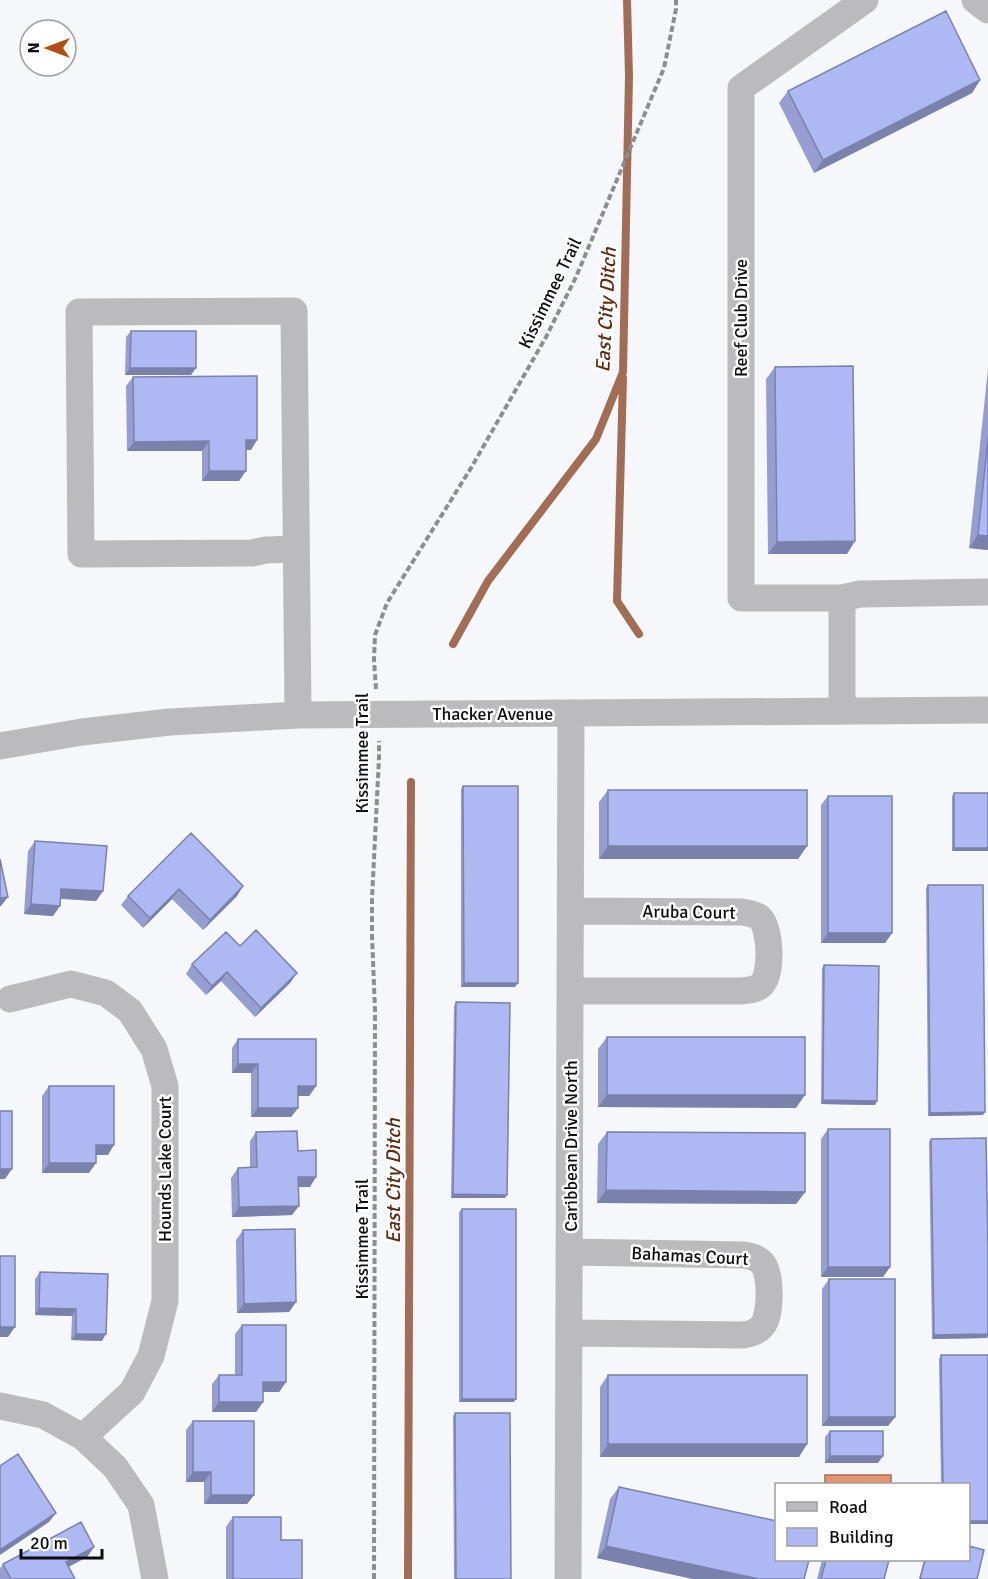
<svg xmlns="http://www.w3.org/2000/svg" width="988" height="1579" viewBox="0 0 988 1579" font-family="Signika,sans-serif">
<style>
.water{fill:#e39673;stroke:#a26d55;stroke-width:1.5}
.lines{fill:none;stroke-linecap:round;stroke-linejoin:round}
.stream{stroke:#a26d55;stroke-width:8}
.path{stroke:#8d8e91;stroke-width:4;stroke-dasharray:6 3;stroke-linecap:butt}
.minor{stroke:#bbbbbd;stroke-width:27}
.wall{fill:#969ed1}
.shaded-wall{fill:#7a81aa}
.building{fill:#aeb8f3;stroke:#7a81aa;stroke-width:1.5}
.labels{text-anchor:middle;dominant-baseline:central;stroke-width:5;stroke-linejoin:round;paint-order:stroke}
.street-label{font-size:18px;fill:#0c0d0e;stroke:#fff}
.water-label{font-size:20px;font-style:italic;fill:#5e2c13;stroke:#fff}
</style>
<rect width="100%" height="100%" fill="#f6f7fb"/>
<!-- water -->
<path class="water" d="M825,1475H891V1484H825Z"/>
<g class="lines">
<!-- stream -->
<path class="stream" d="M623,378L617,601L639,634
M453,644L488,581L596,439L623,372L629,76L627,0
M408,1579L411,782"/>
<!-- path -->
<path class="path" d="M376,689L374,660L375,635L387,603L471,468L546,337L576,277L664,68L676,9V0
M374,1579L375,1010L372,935V899L379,758V741"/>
<!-- minor -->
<path class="minor" d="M865,0L741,88V598H842L860,594L988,592
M975,0L988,10
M296,549L266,550L252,553L81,554L79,312L294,311L298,715
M842,598V710
M0,746L82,732L170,722L298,715L988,710
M571,911L742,912C749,913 755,914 760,918C771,929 773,976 760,986C755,990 748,990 742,991H571
M10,999L71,984L106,993L130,1011L154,1049L165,1086V1301L151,1356L132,1392L83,1437
M570,1333L743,1335C751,1334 758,1332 763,1325C771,1314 772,1271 761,1262C756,1257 750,1256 744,1255L571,1252
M0,1406L43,1415L83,1437L115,1467L141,1505L155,1579
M568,1579L571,713"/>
</g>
<!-- wall -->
<path class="wall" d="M980,80L972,93L814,173L779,103L788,91Z
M131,331L191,375H125L126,337Z
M775,367L847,554H768L766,379Z
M988,369V550L969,548Z
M133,377L251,450H246L239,481H202V451H127L126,386Z
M463,786L515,987H461V789Z
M608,790L807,846L798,859H599V802Z
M954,793H988V851H952V796Z
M828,796L892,933L885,943H821V805Z
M191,833L243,886L237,896L203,930L172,899L143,928L121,905L128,896Z
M35,841L103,891L96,901L60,899L53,916L24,914L28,851Z
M928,885L983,1115L928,1116L926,888Z
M240,946L290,983L255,1017L221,981L206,995L186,974L192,964Z
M824,965L877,1101L875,1105L821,1104L822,968Z
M456,1002L505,1198H451L454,1006Z
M607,1037L796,1108L598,1107V1049Z
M238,1039L316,1086L309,1096H298V1108L291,1117H251V1073H232V1048Z
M49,1086L108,1155H96L89,1173H42V1096Z
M828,1129L890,1267L883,1277H821V1139Z
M256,1132L298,1151L310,1187H298L292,1215L232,1217L231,1178L238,1168H250V1141Z
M607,1132L805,1192L796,1204L597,1203L598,1144Z
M931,1139L988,1253V1336L987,1338L932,1339L929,1142Z
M462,1209L514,1402H459V1212Z
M243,1230L296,1302L289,1312L237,1313L236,1240Z
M40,1272L108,1274L102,1341L71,1340L72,1316L35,1315V1279Z
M829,1279L895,1417L888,1426H822V1289Z
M242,1325L286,1382L279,1392H263V1402L256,1412H212V1384L219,1375H235V1334Z
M941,1355H988V1524H969V1485H941L939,1359Z
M608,1375L807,1444L799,1457H600V1387Z
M455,1413L511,1579H454L453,1416Z
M193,1421L254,1495L247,1504H204V1482H186V1430Z
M830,1431L878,1463H825V1437Z
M619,1487L804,1579H693L597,1558L610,1499Z
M233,1517L281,1540L302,1579H226V1527Z
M94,1547L87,1557L68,1567L75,1579H0V1568L3,1564Z
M822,1560H889L884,1579H817Z
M924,1560H969L977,1579H919Z"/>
<!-- shaded-wall -->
<path class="shaded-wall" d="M980,80L972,93L814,173L823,160Z
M130,368H196L191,375H125Z
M246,440H257L251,450H239Z
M209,441L202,451H127L134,442Z
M209,471H246L239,481H202Z
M978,535L988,536V550L969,548Z
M855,541L847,554H768L777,542Z
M608,846H807L798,859H599Z
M954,848H988V851H952Z
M243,886L237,896L203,930L210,920Z
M61,889L103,891L96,901L54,898Z
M179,889L172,899L143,928L150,918Z
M8,897L1,906H0V898Z
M31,904L60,906L53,916L24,914Z
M828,933H892L885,943H821Z
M227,972L221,981L206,995L212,986Z
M297,973L290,983L255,1017L261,1008Z
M464,983H518L515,987H461Z
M238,1064H258L251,1073H232Z
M298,1086H316L309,1096H291Z
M607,1095H805L796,1108L598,1107Z
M823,1100L877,1101L875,1105L821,1104Z
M258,1108H298L291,1117H251Z
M985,1112L983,1115L928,1116L930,1113Z
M96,1145H114L108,1155H89Z
M49,1163H96L89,1173H42Z
M0,1169H12L5,1179H0Z
M298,1177H316L310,1187H291Z
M606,1190L805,1192L796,1204L597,1203Z
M453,1194L507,1195L505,1198H451Z
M299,1206L292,1215L232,1217L239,1207Z
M828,1267H890L883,1277H821Z
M296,1302L289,1312L237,1313L244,1304Z
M39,1308L76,1309L72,1316L35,1315Z
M0,1327H15L8,1337H0Z
M76,1334H106L102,1341L71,1340Z
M988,1334L987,1338L932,1339L934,1335Z
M263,1382H286L279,1392H256Z
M462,1399H516L514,1402H459Z
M219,1402H263L256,1412H212Z
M829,1417H895L888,1426H822Z
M608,1444H807L799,1457H600Z
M830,1456H883L878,1463H825Z
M193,1472H211L204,1482H186Z
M211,1495H254L247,1504H204Z
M56,1513L49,1522L0,1555V1550Z
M969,1521H988V1524H969Z
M606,1546L759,1579H693L597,1558Z
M94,1547L87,1557L59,1572L66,1562Z"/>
<!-- building -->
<path class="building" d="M946,11L980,80L823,160L788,91Z
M131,331H196V368H130Z
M853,366L855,541L777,542L775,367Z
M257,376V440H246V471H209V441L134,442L133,377Z
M988,438V536L978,535Z
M463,786H518V983H464Z
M608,790H807V846H608Z
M954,793H988V848H954Z
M828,796H892V933H828Z
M191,833L243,886L210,920L179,889L150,918L128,896Z
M35,841L107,846L103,891L61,889L60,906L31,904Z
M0,859L8,897L0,898Z
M928,885H983L985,1112L930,1113Z
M256,930L297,973L261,1008L227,972L212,986L192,964L226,932L240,946Z
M824,965L879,966L877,1101L823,1100Z
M456,1002L510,1003L507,1195L453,1194Z
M607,1037H805V1095H607Z
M238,1039H316V1086H298V1108H258V1064H238Z
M49,1086H114V1145H96V1163H49Z
M0,1111H12V1169H0Z
M828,1129H890V1267H828Z
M297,1131L298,1151L316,1150V1177H298L299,1206L239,1207L238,1168L257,1167L256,1132Z
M607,1132L805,1133V1192L606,1190Z
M986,1138L988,1253V1334L934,1335L931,1139Z
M462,1209H516V1399H462Z
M295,1229L296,1302L244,1304L243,1230Z
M0,1256H15V1327H0Z
M40,1272L108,1274L106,1334H76V1309L39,1308Z
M829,1279H895V1417H829Z
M242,1325H286V1382H263V1402H219V1375H242Z
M941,1355H988V1521H969V1485H943Z
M608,1375H807V1444H608Z
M455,1413H510L511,1579H456Z
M193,1421H254V1495H211V1472H193Z
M830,1431H883V1456H830Z
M18,1454L56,1513L0,1550V1466Z
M619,1487L777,1521V1560H809L804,1579H759L606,1546Z
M233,1517H281V1540H302V1579H233Z
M81,1522L94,1547L66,1562L75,1579H11L3,1564Z
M969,1546L984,1550L977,1579H920L925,1560H969Z
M826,1560H889L884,1579H821Z"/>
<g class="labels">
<!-- street labels -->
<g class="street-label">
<text transform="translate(550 293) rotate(-64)">Kissimmee Trail</text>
<text transform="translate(741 318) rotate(-90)">Reef Club Drive</text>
<text x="493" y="714">Thacker Avenue</text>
<text transform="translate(362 753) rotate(-90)">Kissimmee Trail</text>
<text transform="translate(689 912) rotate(1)">Aruba Court</text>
<text transform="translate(571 1146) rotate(-90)">Caribbean Drive North</text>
<text transform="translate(165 1169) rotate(-90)">Hounds Lake Court</text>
<text transform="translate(362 1239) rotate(-90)">Kissimmee Trail</text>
<text transform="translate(690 1256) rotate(3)">Bahamas Court</text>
</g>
<!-- water labels -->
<g class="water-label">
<text transform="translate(606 310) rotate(-87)">East City Ditch</text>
<text transform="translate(393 1181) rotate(-90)">East City Ditch</text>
</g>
</g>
<!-- legend -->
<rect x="775" y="1483" width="195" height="78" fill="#ffffff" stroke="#9e9e9f" stroke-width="1.5"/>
<rect x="787" y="1502" width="30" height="9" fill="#bbbbbd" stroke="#9e9e9f" stroke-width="1.5"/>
<text x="829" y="1513" font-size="18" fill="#0c0d0e">Road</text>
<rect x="787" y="1528" width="30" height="18" fill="#aeb8f3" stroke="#9e9e9f" stroke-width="1.5"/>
<text x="829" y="1543" font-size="18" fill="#0c0d0e">Building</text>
<!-- north arrow -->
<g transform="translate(48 48) rotate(270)"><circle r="28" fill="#ffffff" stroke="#9e9e9f" stroke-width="1.5"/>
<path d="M0-4.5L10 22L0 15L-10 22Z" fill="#b04d16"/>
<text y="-9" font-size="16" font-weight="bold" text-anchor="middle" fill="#0c0d0e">N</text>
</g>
<!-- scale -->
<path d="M21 1549v9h81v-9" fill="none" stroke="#0c0d0e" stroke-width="3"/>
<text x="30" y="1549" font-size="18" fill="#0c0d0e" stroke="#ffffff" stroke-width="4.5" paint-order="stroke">20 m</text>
</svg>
